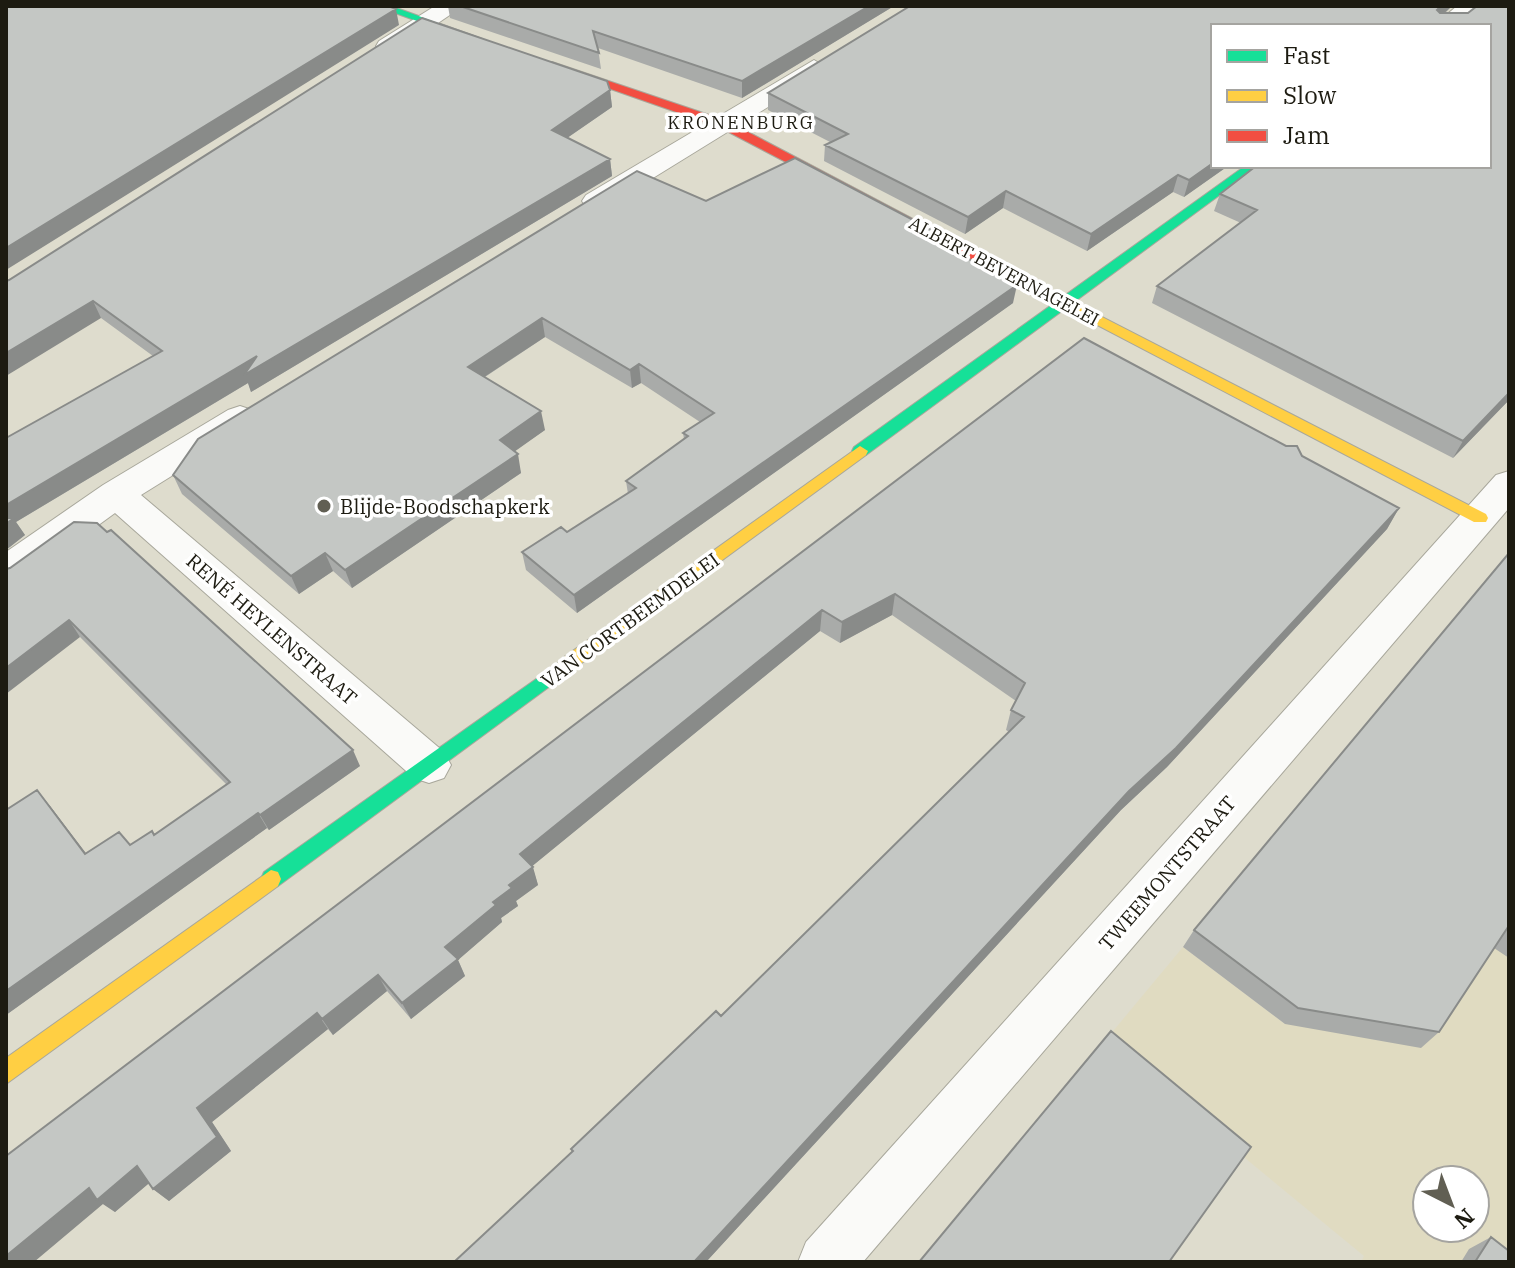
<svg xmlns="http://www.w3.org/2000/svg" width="1515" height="1268" viewBox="0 0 1515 1268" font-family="'IBM Plex Serif',serif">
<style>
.built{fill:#e0dbc1;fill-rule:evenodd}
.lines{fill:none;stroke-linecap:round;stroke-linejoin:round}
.street-casing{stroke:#a8a79b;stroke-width:2}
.fast-casing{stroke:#a8a79b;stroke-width:2}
.slow-casing{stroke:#a8a79b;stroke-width:2}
.jam-casing{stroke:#a8a79b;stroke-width:2}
.street{fill:#fafaf8;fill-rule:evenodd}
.fast{fill:#16e098;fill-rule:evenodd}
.slow{fill:#ffcf43;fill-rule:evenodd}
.jam{fill:#f24e42;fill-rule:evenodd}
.wall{fill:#a9aba9}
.shaded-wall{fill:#898b89}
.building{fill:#c4c7c4;stroke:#898b89;stroke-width:2}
.poi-dot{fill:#615f53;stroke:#fff;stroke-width:3}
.labels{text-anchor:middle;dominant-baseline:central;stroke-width:7;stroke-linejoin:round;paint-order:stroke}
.far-neighbourhood-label{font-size:18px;letter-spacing:2px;fill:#1d1b11;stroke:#fff}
.far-street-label{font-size:18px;fill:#1d1b11;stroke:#fff}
.poi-label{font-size:20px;fill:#1d1b11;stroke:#fff;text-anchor:start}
.street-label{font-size:20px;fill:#1d1b11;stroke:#fff}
</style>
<rect width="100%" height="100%" fill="#dedccd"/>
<!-- built -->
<path class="built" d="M1509,916V1262H1361L1364,1256L1104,1042L1183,947L1285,1024ZM1427,1180H1475V1228H1427Z"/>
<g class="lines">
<defs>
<path id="street" d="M435,6H463L397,51H379L376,46L379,41Z
M1457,6H1485L1461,26H1433Z
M814,60L827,68L823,73L606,207H586L582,201L586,195Z
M240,406L252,410L257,418L252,426L141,495L444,752L451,765L444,778L429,783L414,778L115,513L20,582L6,586V552L103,485L228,410Z
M1509,471V508L863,1262H798L806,1242L1496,475Z"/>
<path id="fast" d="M376,6H391L482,39L472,41Z
M1245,166H1259L866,455H854L852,451L854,447Z
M566,658L572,660L575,665L572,670L278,886L271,888L264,886L261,879L264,872Z"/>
<path id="slow" d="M997,263L1486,514L1488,518L1486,522H1474L992,270V264Z
M860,446L868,451L866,455L572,670H560L557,665L560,660Z
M271,870L278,872L281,879L278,886L6,1084V1058Z"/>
<path id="jam" d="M552,62L727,121L1004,267L997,271L992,270L719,127L548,67V63Z"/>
</defs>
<!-- street casing -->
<use href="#street" class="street-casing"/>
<!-- fast casing -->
<use href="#fast" class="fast-casing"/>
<!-- slow casing -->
<use href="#slow" class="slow-casing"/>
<!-- jam casing -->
<use href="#jam" class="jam-casing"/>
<!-- street -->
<use href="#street" class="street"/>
<!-- fast -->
<use href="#fast" class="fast"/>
<!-- slow -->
<use href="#slow" class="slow"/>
<!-- jam -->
<use href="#jam" class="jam"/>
</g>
<!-- wall -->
<path class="wall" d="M448,6H894L742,98L598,48L601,69L450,18Z
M910,6H1452L1445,13H1468L1509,6V400L1453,458L1152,303L1157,286L1241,223L1214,211L1220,194L1489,166L1213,26V166H1228L1184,197L1173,192L1087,251L1003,208L965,234L824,161L825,145L830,142L768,110V93Z
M610,90L612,107L567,138L610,159L612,176L251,392L248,383L16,522L25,535L6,550V438L153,356L101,318L6,281Z
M706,201L940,234L939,243L1013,303L577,613L526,570L522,552L567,532L628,494L626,481L684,439L683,433L700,422L641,383L632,388L545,337L485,377L545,430L514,451L521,473L352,588L333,571L299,594L182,494L173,475Z
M1084,338L1399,508L1387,529L1167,767L1121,810L706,1262H454L572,1152L571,1149L721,1016L1009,732L1006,730L1011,710L1016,701L892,615L840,643L820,631L532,866L538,885L516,901L518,906L501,918L502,922L458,960L465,976L411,1019L387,991L333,1035L328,1029L212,1122L231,1151L169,1201L153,1189L149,1183L115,1212L103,1204Z
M1509,553V958L1494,948L1439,1032L1421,1048L1285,1024L1183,947L1194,930Z
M6,569L360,766L269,830L267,828L6,1015V810L50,806L86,854L130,845L154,835L227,785L80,637Z
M1491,1237L1509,1262H1461L1469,1249Z"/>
<!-- shaded-wall -->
<path class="shaded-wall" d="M869,6H894L742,98V81Z
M1441,6H1452L1430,26L1437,10Z
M396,9L399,25L6,270V248Z
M610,90L612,107L554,147L552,130Z
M610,159L612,176L251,392L248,383L16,522L25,535L6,550V505L257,356Z
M1213,163V166H1228L1184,197L1189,180Z
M1178,175L1173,192L1087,251L1091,234Z
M1006,191L1003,208L965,234L968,217Z
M940,234L938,252L932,239Z
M1017,285L1013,303L577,613L574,595Z
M93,301L101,318L6,376V353Z
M542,318L545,337L472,385L468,367Z
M639,364L641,383L632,388L630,370Z
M1509,393V400L1453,458L1463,441Z
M541,411L545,430L504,459L500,440Z
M518,454L521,473L352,588L345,570Z
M1399,508L1387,529L1167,767L1121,810L706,1262H694L1129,791Z
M325,553L333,571L299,594L291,576Z
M895,594L892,615L840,643L842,622Z
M822,610L820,631L525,872L520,854Z
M69,620L80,637L6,694V668Z
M353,750L360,766L269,830L260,815Z
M37,790L50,806L98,869L85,854Z
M258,813L267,828L6,1015V991Z
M533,867L538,885L516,901L518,906L501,918L502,922L458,960L465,976L411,1019L402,1003L445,947L493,902L509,885Z
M378,975L387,991L333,1035L322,1019Z
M317,1013L328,1029L212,1122L231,1151L169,1201L153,1189L197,1108Z
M137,1166L154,1179L115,1212L103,1204L34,1262H6V1256L89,1188Z"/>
<!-- building -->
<path class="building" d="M6,6H388L396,9L6,248Z
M460,6H869L742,81L593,31L599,53Z
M910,6H1441L1437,10L1440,13H1468L1477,6H1509V393L1463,441L1157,286L1257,210L1220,194L1256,166H1489V26H1213V163L1189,180L1178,175L1091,234L1006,191L968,217L825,145L848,134L768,93Z
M422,18L607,81L610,90L552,130L610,159L244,375L257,356L6,505V438L162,351L93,301L6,353V281L9,280Z
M795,158L940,234L932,239L1017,285L574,595L522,552L561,527L567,532L636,488L626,481L688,436L683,433L714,413L639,364L630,370L542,318L468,367L541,411L500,440L518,454L345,570L325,553L291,576L173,475L198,439L637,171L706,201Z
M1084,338L1286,446H1297L1302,456L1399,508L1176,748L1129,791L694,1262H454L573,1151L571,1149L716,1011L721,1016L1024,717L1011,710L1025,683L895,594L842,622L822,610L520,854L533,867L509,885L512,888L493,902L496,905L445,947L458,959L402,1003L378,975L322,1019L317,1013L197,1108L217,1137L153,1189L137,1166L97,1200L89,1188L6,1256V1156Z
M6,518H14L6,524Z
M74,522L97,523L107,532L111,530L353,750L260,815L258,813L6,991V810L37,790L85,854L119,832L130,845L152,831L154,835L230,782L69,620L6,668V569L10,568Z
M1509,553V928L1508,927L1439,1032L1298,1008L1194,930Z
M1111,1031L1251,1147L1169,1262H919Z
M1491,1237L1509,1251V1262H1475Z"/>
<!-- markers -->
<circle class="poi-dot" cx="324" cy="506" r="8"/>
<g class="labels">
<!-- far-neighbourhood labels -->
<g class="far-neighbourhood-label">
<text x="741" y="122">KRONENBURG</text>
</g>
<!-- far-street labels -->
<g class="far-street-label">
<text transform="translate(1004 271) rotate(28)">ALBERT BEVERNAGELEI</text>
</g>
<!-- poi labels -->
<g class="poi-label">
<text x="340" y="506">Blijde-Boodschapkerk</text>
</g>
<!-- street labels -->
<g class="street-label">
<text transform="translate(630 620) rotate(-36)">VAN CORTBEEMDELEI</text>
<text transform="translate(272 629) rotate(41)">RENÉ HEYLENSTRAAT</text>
<text transform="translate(1167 873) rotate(-49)">TWEEMONTSTRAAT</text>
</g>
</g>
<!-- border -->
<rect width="1515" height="1268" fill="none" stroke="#1d1b11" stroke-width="16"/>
<!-- legend -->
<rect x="1211" y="24" width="280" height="144" fill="#ffffff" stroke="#a5a4a0" stroke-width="2"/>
<rect x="1227" y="50" width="40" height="12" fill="#16e098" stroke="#a5a4a0" stroke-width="2"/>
<text x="1283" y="64" font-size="24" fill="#1d1b11">Fast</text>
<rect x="1227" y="90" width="40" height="12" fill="#ffcf43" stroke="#a5a4a0" stroke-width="2"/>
<text x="1283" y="104" font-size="24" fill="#1d1b11">Slow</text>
<rect x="1227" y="130" width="40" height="12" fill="#f24e42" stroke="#a5a4a0" stroke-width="2"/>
<text x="1283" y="144" font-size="24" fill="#1d1b11">Jam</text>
<!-- north arrow -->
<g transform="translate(1451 1204) rotate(138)"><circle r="38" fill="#ffffff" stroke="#a5a4a0" stroke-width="2"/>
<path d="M0-6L14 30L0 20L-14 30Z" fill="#615f53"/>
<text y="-12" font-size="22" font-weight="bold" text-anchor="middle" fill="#1d1b11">N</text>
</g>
</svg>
